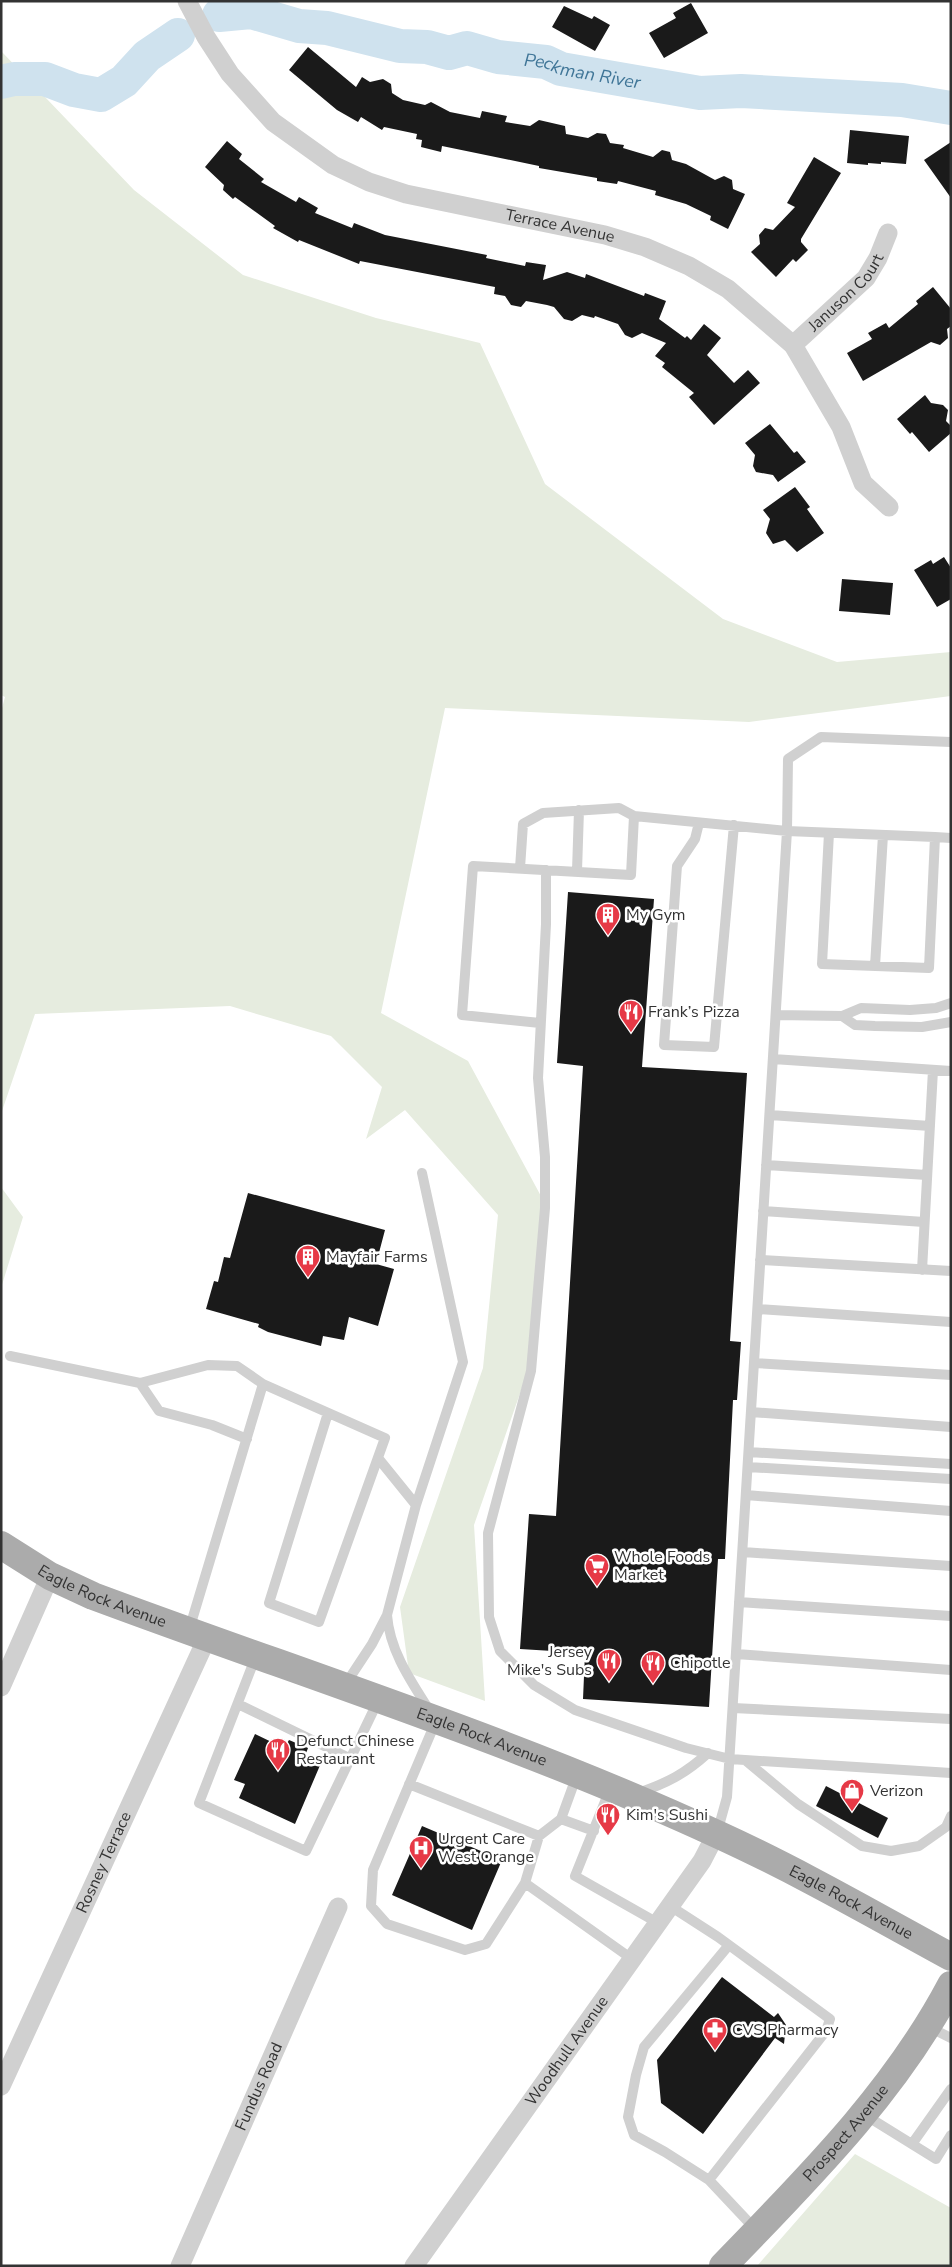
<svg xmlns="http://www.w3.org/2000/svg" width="952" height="2267" viewBox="0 0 952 2267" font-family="'Nunito Sans',sans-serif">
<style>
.green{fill:#e6ecdf}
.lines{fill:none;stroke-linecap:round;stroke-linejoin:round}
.river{stroke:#cfe2ee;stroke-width:34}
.building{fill:#1a1a1a}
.service{stroke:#d0d0d0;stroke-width:10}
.minor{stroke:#d0d0d0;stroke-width:19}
.primary{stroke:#ababab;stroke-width:28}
.labels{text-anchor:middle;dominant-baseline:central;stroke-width:5;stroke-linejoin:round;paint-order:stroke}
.street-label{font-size:16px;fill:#333;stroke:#fff}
.poi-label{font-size:16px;fill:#333;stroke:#fff;text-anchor:start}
.water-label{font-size:18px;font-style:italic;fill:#3f7597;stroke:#fff}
</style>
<rect width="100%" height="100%" fill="#fff"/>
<!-- green -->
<path class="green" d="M2,52L134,190L243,275L376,318L480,343L545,484L723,619L837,662L951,652V696L749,722L445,708L381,1013L468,1061L542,1198L531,1362L474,1525L485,1701L409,1673L400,1607L483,1368L498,1215L405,1110L366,1139L382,1087L331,1036L230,1006L35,1014L1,1114V712L5,697L1,695Z
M1,1187L23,1217L1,1288Z
M855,2154L951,2208V2266H757Z"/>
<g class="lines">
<!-- river -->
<g class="river">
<path id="s1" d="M219,15L251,12L299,26L327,28L400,46L427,47L449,53L467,48L498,57L546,62L561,69L700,93L741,91L902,100L951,108"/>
<path d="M1,82L14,79H45L74,90L101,95L124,81L147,56L178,35"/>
</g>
</g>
<!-- building -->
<path class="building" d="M691,3L708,33L664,58L649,33L676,18L673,13Z
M564,6L592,19L594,16L610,25L595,51L552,27Z
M308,47L356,87L362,77L370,82L383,79L391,84L392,93L403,100L425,105L431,102L450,112L480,118L482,111L507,116L505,122L530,126L539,120L565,126L566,134L588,138L597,133L606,134L610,143L624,145L623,148L653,157L662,150L670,152L672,160L686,164L715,180L724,176L732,180L733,189L745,194L728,229L710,220L711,216L686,204L655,195L656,191L618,181L617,184L597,181V178L539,168V166L442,146L441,152L421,147L422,140L416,139L417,134L384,127L382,130L361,117L358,122L337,110L289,70Z
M850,130L909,136L906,164L881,162V164L868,163V165L847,163Z
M227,141L242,154L239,159L264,179L261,182L296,202L299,197L318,208L315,213L352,228L354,223L385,235L487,255L486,258L525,266L526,262L546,265L543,280L567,272L585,278L586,274L644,296L645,293L666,301L659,319L685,338L687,336L691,340L704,324L721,338L707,355L734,383L748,370L760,383L714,425L689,397L694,393L662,367L665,363L655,356L666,343L642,333L632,338L625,335L618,324L595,316L594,318L582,315L572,321L564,319L554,307L547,305L526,301L521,307L511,305L505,296L494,294L495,287L360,261L359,264L299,240L298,242L273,228L275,226L235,197L233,199L223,190L224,185L205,167Z
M951,142V198L924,160Z
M814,157L841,173L801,239V242L808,250L796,262L793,259L776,277L751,252L760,244L759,235L765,228L773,230L795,207L787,203Z
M933,287L951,309V326L947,329L948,338L940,345L931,342L863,381L847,353L872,339L868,333L886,323L889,328L918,304L916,301Z
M925,395L931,403L943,405L948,410L946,421L951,426V433L929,452L912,432L910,434L897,419Z
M770,424L794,453L797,451L806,462L778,482L773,475L756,472L753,466L755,455L745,443Z
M795,487L810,507L807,509L824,533L797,552L785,540L773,544L766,533L770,519L763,510Z
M944,557L951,568V599L937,607L914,570L931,560L933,564Z
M842,579L893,583L890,615L839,611Z
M568,892L654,899L642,1067L747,1073L730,1341L741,1342L737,1400H733L725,1559H718L709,1707L583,1699L585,1653L520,1649L529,1514L556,1516L583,1066L557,1063Z
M248,1193L385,1230L376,1264L394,1269L378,1326L349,1317L344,1340L323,1336L321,1346L268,1332L258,1327L259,1324L206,1309L214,1281L218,1282L224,1257L230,1258Z
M255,1734L284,1748L289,1740L308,1748L305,1756L321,1763L295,1824L239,1798L245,1784L234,1780Z
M826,1786L888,1818L878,1838L816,1806Z
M422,1826L502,1860L472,1930L392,1895Z
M722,1977L774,2017L778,2013L786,2025L784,2044L775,2038L703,2134L661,2103L657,2060Z"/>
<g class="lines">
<!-- service -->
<path class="service" d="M634,816L787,831L935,837L929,968L822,964L829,833
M699,823L695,839L677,866L664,1045L714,1047L734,825
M935,837L951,838
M520,868L523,824L543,813L619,808L634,816L631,875L473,866L462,1015L540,1023
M546,870V924L538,1078L545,1157V1208L531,1371L488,1533L489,1617L500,1651L534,1685L575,1710L686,1748L730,1759L951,1773
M577,871L579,810
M875,966L883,835
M776,1015L842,1016L861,1008L910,1010L936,1008L951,1003
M842,1016L855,1025L875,1026L922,1027L951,1022
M773,1059L951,1071
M770,1115L930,1126
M766,1165L927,1175
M763,1211L924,1222
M760,1260L951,1271
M922,1270L933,1070
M758,1309L951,1322
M10,1356L140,1383L208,1365L237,1366L263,1384
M754,1363L951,1375
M140,1383L159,1411L212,1425L247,1439
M751,1412L951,1427
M749,1452L951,1464
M748,1467L951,1479
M746,1495L951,1511
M416,1505L463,1362L422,1173
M743,1552L951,1566
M739,1602L951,1616
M387,1615C390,1655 416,1688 436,1721L373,1870L371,1906L387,1924L465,1950L486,1944L525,1883L539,1836
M189,1630L263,1384L385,1438L319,1622L269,1603L328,1413
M736,1654L951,1670
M256,1656L199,1803L306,1851L378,1701
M345,1685L372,1644L387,1615L416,1505L378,1458
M238,1704L349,1758
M733,1708L951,1719
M745,1760L798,1804L862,1846L891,1851L919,1846L946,1827L951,1816
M409,1784L539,1836L561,1819L577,1775
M610,1789L575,1876L658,1923
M638,1793C667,1783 685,1774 708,1753
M561,1819L594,1831
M717,1833L727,1797L787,831L788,759L821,737L951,742
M525,1883L632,1959
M670,1906L718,1937L830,2019L826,2031L709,2180
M729,1945L644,2047L636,2075L628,2117L634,2135L665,2152L709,2180L756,2230
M927,2026L951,2038
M865,2115L936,2159L951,2135
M912,2144L951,2089"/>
<!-- minor -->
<g class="minor">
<path id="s2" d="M187,1L206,37L230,74L273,122L333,165L369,182L406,194L605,235L645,247L689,266L728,289L793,345L841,427L863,483L889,507"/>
<path id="s3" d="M793,345L866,278L878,258L888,233"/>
<path d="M1,1687L50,1576"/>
<path id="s4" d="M1,2086L207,1638"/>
<path id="s5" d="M180,2266L338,1907"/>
<path id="s6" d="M414,2266L702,1861L716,1834"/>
</g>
<!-- primary -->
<g class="primary">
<path id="s7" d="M1,1545L50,1576L93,1596C302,1674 516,1741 719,1835C798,1871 874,1915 951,1957"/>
<path id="s8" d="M723,2266C807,2179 894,2093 951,1985"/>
</g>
</g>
<!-- icons -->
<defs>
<symbol id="building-pin" viewBox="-11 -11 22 30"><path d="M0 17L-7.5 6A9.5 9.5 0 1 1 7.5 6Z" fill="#e63946" stroke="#fff"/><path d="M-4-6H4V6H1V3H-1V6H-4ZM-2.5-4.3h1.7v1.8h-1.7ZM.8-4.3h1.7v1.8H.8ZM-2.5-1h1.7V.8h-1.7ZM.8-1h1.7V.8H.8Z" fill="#fff"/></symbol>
<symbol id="restaurant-pin" viewBox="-11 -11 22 30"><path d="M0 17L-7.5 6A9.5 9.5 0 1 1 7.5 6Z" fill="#e63946" stroke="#fff"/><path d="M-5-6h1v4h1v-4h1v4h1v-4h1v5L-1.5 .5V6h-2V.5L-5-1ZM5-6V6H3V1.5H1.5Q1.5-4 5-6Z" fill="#fff"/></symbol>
<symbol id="supermarket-pin" viewBox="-11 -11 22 30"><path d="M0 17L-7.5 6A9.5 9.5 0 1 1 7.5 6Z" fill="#e63946" stroke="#fff"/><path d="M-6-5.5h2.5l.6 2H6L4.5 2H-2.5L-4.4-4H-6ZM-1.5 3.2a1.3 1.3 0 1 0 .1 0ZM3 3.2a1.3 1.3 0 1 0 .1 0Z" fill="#fff"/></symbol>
<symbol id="shop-pin" viewBox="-11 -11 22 30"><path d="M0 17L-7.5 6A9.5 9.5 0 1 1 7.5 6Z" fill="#e63946" stroke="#fff"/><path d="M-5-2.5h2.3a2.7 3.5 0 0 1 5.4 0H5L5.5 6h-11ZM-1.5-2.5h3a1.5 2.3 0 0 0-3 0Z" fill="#fff"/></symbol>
<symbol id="hospital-pin" viewBox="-11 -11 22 30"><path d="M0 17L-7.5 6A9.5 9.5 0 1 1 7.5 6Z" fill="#e63946" stroke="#fff"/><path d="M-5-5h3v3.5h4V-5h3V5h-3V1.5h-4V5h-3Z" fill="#fff"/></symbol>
<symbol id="pharmacy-pin" viewBox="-11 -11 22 30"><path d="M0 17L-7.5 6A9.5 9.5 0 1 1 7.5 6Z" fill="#e63946" stroke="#fff"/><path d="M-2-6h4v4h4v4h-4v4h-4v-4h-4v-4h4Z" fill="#fff"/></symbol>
</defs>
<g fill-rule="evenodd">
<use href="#building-pin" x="594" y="901" width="28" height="38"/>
<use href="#restaurant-pin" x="617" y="998" width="28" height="38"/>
<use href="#building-pin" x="294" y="1243" width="28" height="38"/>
<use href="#supermarket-pin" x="583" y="1552" width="28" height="38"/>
<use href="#restaurant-pin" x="595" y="1647" width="28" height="38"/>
<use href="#restaurant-pin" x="639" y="1649" width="28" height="38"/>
<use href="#restaurant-pin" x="264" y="1736" width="28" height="38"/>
<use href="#shop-pin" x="838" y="1777" width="28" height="38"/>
<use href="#restaurant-pin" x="594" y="1801" width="28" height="38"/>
<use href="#hospital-pin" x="407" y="1834" width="28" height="38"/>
<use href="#pharmacy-pin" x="701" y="2016" width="28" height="38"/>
</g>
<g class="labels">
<!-- street labels -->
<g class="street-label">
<text stroke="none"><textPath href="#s2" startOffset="459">Terrace Avenue</textPath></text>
<text stroke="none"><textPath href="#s3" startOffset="75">Januson Court</textPath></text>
<text stroke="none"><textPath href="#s7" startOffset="114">Eagle Rock Avenue</textPath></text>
<text stroke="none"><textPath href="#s7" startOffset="519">Eagle Rock Avenue</textPath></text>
<text stroke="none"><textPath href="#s4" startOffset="246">Rosney Terrace</textPath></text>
<text stroke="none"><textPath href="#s7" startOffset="924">Eagle Rock Avenue</textPath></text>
<text stroke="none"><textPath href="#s6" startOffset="264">Woodhull Avenue</textPath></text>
<text stroke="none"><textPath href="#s5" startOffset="196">Fundus Road</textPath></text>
<text stroke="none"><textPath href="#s8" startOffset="181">Prospect Avenue</textPath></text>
</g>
<!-- poi labels -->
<g class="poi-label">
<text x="626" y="915">My Gym</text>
<text x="648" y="1012">Frank’s Pizza</text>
<text x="326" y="1257">Mayfair Farms</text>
<text x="614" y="1557">Whole Foods<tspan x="614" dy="18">Market</tspan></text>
<text x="592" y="1652" text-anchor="end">Jersey<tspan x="592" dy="18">Mike's Subs</tspan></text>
<text x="670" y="1663">Chipotle</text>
<text x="296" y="1741">Defunct Chinese<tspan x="296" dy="18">Restaurant</tspan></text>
<text x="870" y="1791">Verizon</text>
<text x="626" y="1815">Kim's Sushi</text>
<text x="438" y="1839">Urgent Care<tspan x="438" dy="18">West Orange</tspan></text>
<text x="732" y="2030">CVS Pharmacy</text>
</g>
<!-- water labels -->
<g class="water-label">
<text stroke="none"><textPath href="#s1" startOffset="372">Peckman River</textPath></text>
</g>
</g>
<!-- border -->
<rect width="952" height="2267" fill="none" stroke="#333333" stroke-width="5"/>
</svg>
